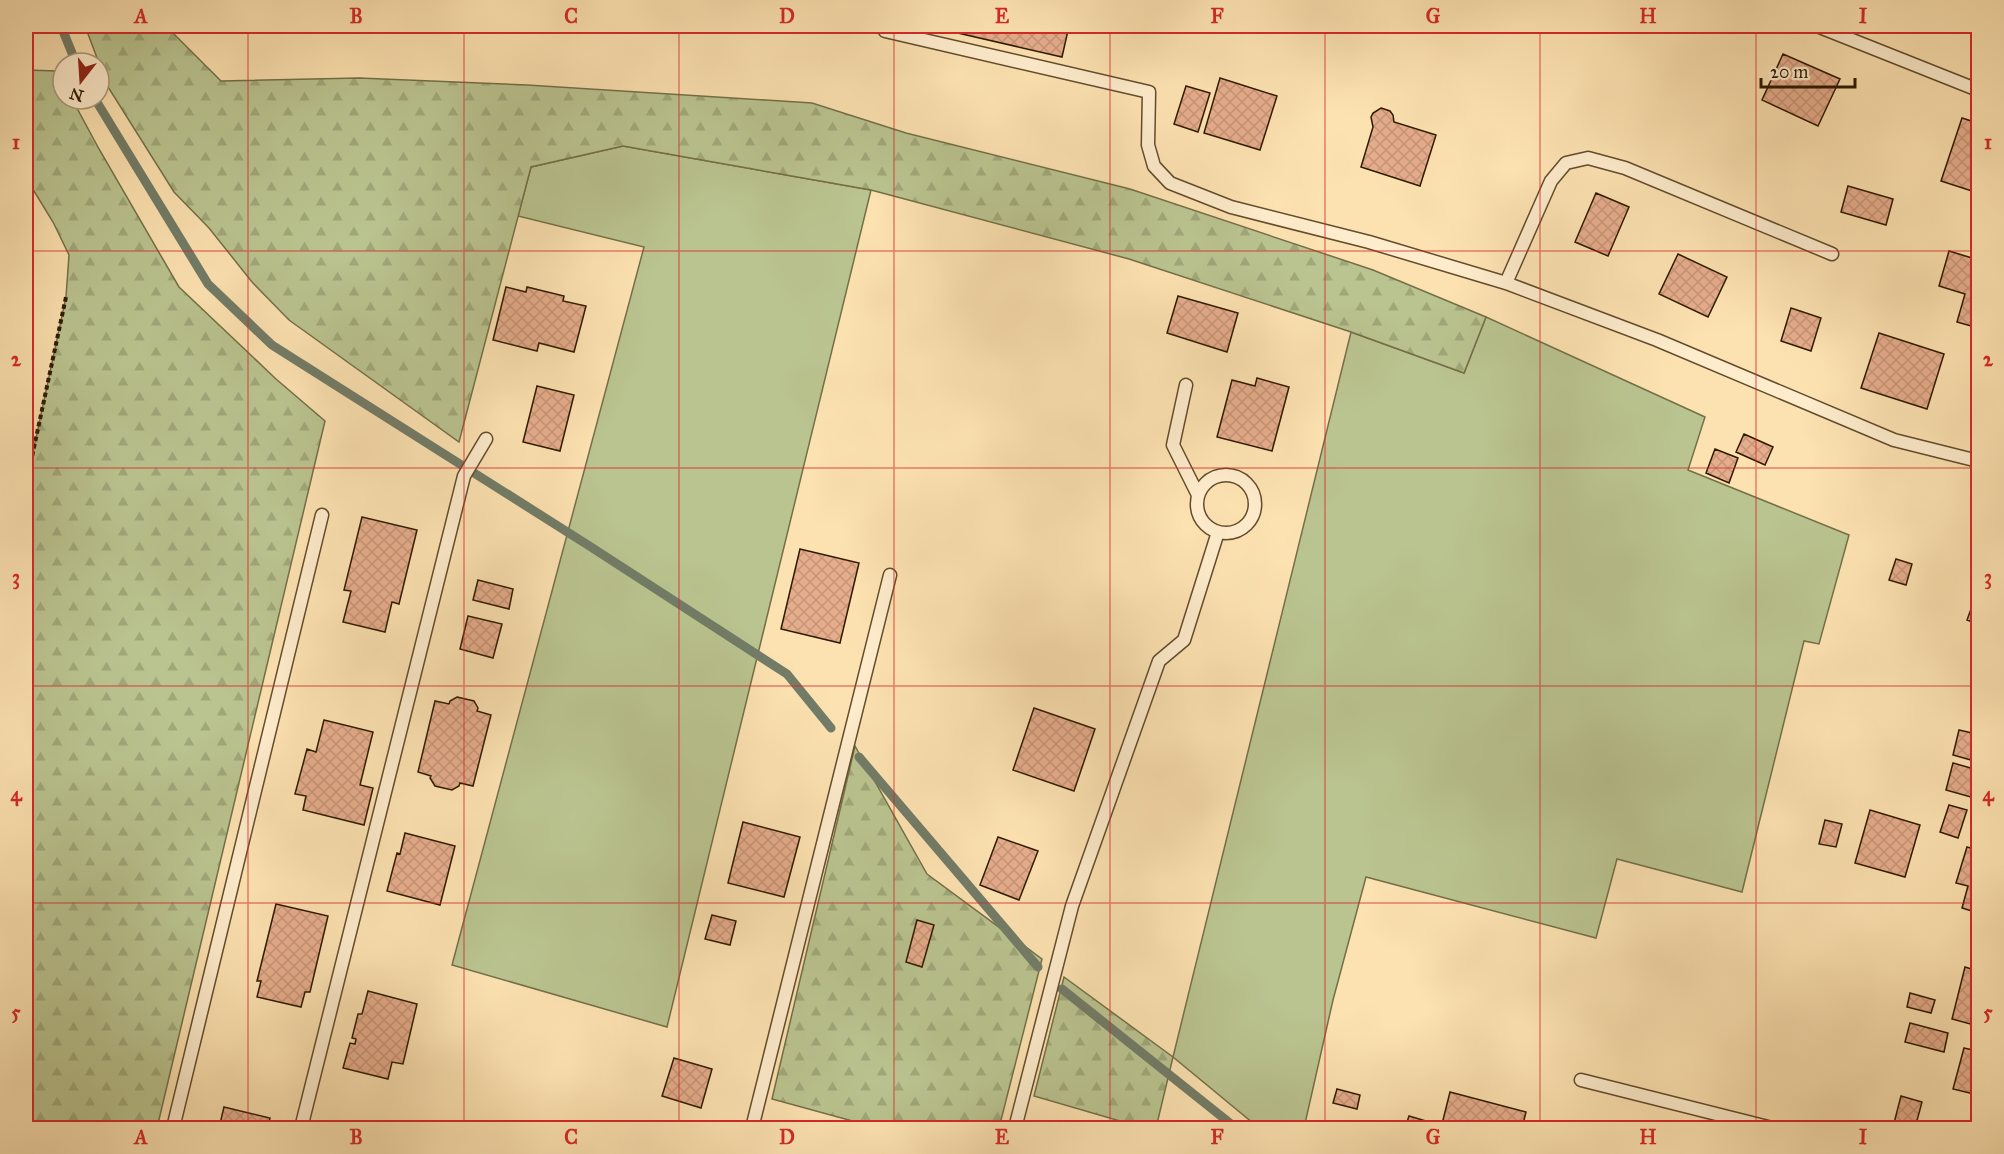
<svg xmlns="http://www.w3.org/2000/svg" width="2004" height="1154" viewBox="0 0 2004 1154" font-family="'IM FELL Great Primer',serif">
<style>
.grass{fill:#bac490;stroke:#746f48;stroke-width:1.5}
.forest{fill:url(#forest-firs);stroke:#746f48;stroke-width:1.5}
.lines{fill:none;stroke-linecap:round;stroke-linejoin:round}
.stream{stroke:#727c67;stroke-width:9}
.building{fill:url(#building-cross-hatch);stroke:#2e1a00;stroke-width:1.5}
.service-casing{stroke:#624c2c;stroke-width:15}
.path{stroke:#2e1a00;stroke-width:4;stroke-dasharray:4.5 3;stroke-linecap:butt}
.service{stroke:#feeccc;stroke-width:12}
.grid{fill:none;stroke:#d62828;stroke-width:1.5;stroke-opacity:0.55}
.neatline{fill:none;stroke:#d62828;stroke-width:2}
.grid-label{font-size:20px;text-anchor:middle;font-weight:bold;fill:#d62828}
</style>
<defs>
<pattern id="forest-firs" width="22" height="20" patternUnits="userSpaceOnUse" patternTransform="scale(1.5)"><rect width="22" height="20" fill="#bac490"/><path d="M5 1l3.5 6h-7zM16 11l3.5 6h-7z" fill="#a0a87a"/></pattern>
<pattern id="building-cross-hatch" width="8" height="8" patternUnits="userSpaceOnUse" patternTransform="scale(1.5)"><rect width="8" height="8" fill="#e6ad8c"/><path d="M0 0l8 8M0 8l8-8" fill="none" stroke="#c69477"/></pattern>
</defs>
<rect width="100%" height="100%" fill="#fde2b1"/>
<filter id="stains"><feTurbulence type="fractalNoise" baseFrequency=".00333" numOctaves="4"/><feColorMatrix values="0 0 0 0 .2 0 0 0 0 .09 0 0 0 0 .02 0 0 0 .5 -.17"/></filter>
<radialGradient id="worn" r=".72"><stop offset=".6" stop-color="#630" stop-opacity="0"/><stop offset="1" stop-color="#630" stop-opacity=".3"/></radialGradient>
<!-- grass -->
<path class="grass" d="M623,146L871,190L667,1027L452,965L644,247L518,216L531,167Z
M1486,317L1705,417L1688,470L1849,535L1819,644L1804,641L1742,892L1617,859L1596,938L1366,877L1333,1000L1304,1128H1259L1173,1057L1351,332L1464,373Z"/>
<!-- forest -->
<path class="forest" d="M85,26H160L172,32L221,81L359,78L527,85L812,103L906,133L1130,189L1373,270L1486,317L1464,373L1351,332L1129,259L871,190L623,146L531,167L459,442L289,320L252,282L209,228L174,192L108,87Z
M26,70L57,71L63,82V99H72L99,149L179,287L276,379L325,421L157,1128H26V485L66,297L69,255L53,222L34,191L26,190Z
M855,746L927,874L1042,959L999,1128H878L772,1099Z
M1064,977L1173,1057L1156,1128H1144L1034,1096Z"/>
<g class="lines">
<!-- stream -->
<path class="stream" d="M61,26L76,63
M95,99L208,284L272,345L591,547L787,674L831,728
M859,757L1038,967
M1062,989L1236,1128"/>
</g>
<!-- building -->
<path class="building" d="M937,26H1069L1062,57L936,28Z
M1783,54L1840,79L1818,126L1762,100Z
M1220,78L1277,96L1260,150L1204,133Z
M1186,86L1210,93L1198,132L1174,124Z
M1381,108L1390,111L1393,115L1394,122L1436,135L1420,186L1361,167L1373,127L1371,117L1373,113Z
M1962,118L1978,123V193L1941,181Z
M1848,186L1893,199L1886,225L1841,212Z
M1596,193L1629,207L1608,256L1575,242Z
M1975,248L1978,249V328L1957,322L1965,294L1939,286L1949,251L1972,258Z
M1678,254L1727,277L1708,317L1659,294Z
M506,287L526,292L527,287L564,296L563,301L586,306L574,352L539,343L537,351L493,340Z
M1178,296L1238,313L1227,352L1167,333Z
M1791,308L1821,318L1811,351L1781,341Z
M1879,333L1944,354L1927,409L1861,388Z
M1257,378L1289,387L1272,451L1217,437L1232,380L1255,386Z
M537,386L574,395L560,451L523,442Z
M1744,434L1773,447L1765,465L1736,452Z
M1715,449L1738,458L1729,483L1706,473Z
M362,517L417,530L399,604L392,602L385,632L343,622L351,591L344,590Z
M800,549L859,563L840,643L781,629Z
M1896,559L1912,564L1906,585L1889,580Z
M478,580L513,589L509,609L473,600Z
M1978,590V624L1967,620Z
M468,616L502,624L493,658L460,649Z
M457,697L474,701L478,708L477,711L491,715L473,786L460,783L459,786L452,790L435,786L430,778L431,776L418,772L435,701L449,704L450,701Z
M1034,708L1095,729L1074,791L1013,770Z
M324,720L373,732L360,785L373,788L364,825L303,810L306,796L295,794L307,749L316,752Z
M1959,730L1977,734L1971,760L1953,755Z
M1953,763L1978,770V799L1946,790Z
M1949,805L1967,810L1958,838L1940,832Z
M1870,810L1920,825L1905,877L1855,863Z
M1825,820L1842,824L1836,847L1819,844Z
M743,822L800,837L784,897L728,883Z
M405,833L455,846L440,905L387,891L397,853L400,854Z
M998,837L1038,851L1019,900L980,885Z
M1967,847L1978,850V913L1962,908L1968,886L1956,883Z
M276,904L328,916L310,992H305L301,1007L257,997L261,981H257Z
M712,915L736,921L730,945L705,939Z
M917,920L934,925L922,967L906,962Z
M1965,967L1978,971V1026L1952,1019Z
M368,991L417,1004L403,1064L392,1062L388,1079L343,1068L350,1043L355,1044L356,1039L352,1038L358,1014H362Z
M1910,993L1935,1000L1931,1013L1907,1007Z
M1910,1023L1948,1033L1944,1052L1905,1042Z
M1964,1048L1978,1051V1095L1953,1089Z
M674,1058L712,1069L701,1108L662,1096Z
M1337,1089L1360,1095L1357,1109L1333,1103Z
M1450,1092L1526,1112L1522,1128H1441Z
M1901,1096L1922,1102L1915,1128L1893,1127Z
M224,1107L270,1118L268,1128H219Z
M1409,1116L1426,1121L1424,1128H1405Z"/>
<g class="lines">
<defs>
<path id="service" d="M1817,26L1978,90
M885,31L1149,92L1148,145L1154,166L1170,183L1231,207L1369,242L1506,283L1657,340L1894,440L1978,461
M1506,283L1551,181L1566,163L1588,158L1625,168L1832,254
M1186,385L1173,445L1198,495
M1197 504a29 29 0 1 1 58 0a29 29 0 1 1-58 0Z
M1581,1080L1772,1128
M173,1128L322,515
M301,1128L464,476L486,439
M752,1128L890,575
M1015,1128L1072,906L1159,661L1184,640L1218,532"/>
</defs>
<!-- service casing -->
<use href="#service" class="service-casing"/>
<!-- path -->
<path class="path" d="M26,485L66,297"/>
<!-- service -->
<use href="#service" class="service"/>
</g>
<!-- grid -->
<path class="grid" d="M248,26V1128M464,26V1128M679,26V1128M894,26V1128M1110,26V1128M1325,26V1128M1540,26V1128M1756,26V1128M26,251H1978M26,468H1978M26,686H1978M26,903H1978"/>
<!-- margin -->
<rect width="2004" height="1154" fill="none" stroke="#fde2b1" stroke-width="66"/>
<!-- north arrow -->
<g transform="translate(81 81) rotate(197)"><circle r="28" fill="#feeccc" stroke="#ab987a" stroke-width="1.5"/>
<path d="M0-4.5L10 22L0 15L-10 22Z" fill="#8f2418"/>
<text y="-9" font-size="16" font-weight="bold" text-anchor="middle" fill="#2e1a00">N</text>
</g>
<!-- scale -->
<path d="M1761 78v9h94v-9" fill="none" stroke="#2e1a00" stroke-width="3"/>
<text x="1770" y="78" font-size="18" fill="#2e1a00" stroke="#feeccc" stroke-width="4.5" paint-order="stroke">20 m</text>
<rect x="33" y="33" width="1938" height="1088" class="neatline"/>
<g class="grid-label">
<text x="141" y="23">A</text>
<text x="356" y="23">B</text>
<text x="571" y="23">C</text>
<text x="787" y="23">D</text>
<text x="1002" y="23">E</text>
<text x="1217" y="23">F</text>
<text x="1433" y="23">G</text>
<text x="1648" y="23">H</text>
<text x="1863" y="23">I</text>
<text x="16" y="149">1</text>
<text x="1988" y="149">1</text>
<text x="16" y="366">2</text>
<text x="1988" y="366">2</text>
<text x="16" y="584">3</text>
<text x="1988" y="584">3</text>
<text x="16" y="801">4</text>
<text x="1988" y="801">4</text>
<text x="16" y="1019">5</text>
<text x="1988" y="1019">5</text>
<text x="141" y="1144">A</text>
<text x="356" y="1144">B</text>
<text x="571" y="1144">C</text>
<text x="787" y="1144">D</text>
<text x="1002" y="1144">E</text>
<text x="1217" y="1144">F</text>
<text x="1433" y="1144">G</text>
<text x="1648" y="1144">H</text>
<text x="1863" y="1144">I</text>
</g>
<rect width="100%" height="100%" filter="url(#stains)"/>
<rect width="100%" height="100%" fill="url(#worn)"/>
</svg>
